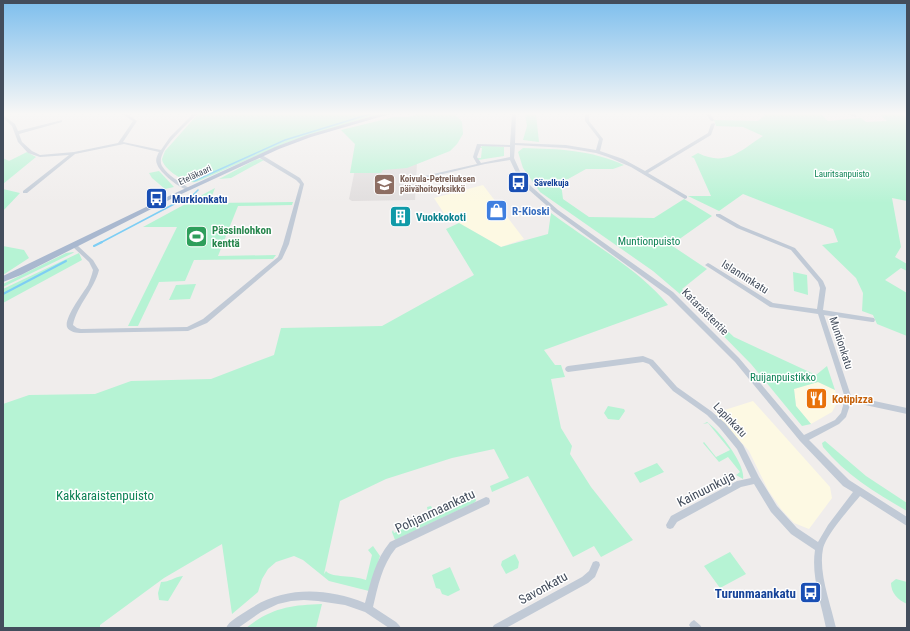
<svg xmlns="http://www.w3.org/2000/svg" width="910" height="631" viewBox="0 0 910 631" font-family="'Roboto Condensed',sans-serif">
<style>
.commercial{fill:#fdf9e3}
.education{fill:#e1dede}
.green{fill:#b6f3d4}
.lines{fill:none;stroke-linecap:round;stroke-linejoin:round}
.stream-far1{stroke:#7ecef4;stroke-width:1.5}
.stream{stroke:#7ecef4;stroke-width:2}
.minor{fill:#c1cad6;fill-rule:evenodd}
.major{fill:#a9b8cf;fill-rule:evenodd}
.labels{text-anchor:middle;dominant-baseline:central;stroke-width:3;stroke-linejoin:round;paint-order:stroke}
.far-park-label{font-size:9px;fill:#0e8356;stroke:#fff}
.far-street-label{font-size:9px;fill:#434d5c;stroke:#fff}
.far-education-label{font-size:9px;font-weight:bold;fill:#785e54;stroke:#fff;text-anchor:start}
.far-transit-label{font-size:9px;font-weight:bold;fill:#164399;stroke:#fff;text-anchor:start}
.transit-label{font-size:11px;font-weight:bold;fill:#164399;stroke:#fff;text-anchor:start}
.shop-label{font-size:11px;font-weight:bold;fill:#366cbe;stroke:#fff;text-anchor:start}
.culture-label{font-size:11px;font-weight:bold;fill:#0d838f;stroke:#fff;text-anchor:start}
.leisure-label{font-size:11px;font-weight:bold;fill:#27864d;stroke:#fff;text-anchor:start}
.park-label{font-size:11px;fill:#0e8356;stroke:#fff}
.street-label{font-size:11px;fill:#434d5c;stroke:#fff}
.food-label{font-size:11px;font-weight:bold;fill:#c56008;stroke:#fff;text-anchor:start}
.near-street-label{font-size:13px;fill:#434d5c;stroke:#fff}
.near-park-label{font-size:13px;fill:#0e8356;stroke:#fff}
.near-transit-label{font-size:13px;font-weight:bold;fill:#164399;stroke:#fff;text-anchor:end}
</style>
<rect width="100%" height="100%" fill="#f0edec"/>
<!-- commercial -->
<path class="commercial" d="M483,185L524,239L501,247L445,215L434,198Z
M818,382L835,390L838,401L832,412L811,424L796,406L794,389Z
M753,401L830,487L832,498L809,529L794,523L781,509L768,490L749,451L715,413Z"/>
<!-- education -->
<path class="education" d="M417,163L415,200L352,201L349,199L356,164Z"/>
<!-- green -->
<path class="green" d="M198,114H381L286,143L201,180C198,181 195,183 192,182C183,181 163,169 162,159L165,151Z
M419,114H455L462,122L463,134L457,144L450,151L407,168L383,170L381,173H350L355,144L341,130L394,117H408Z
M525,114H536L539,142L523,140L527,126Z
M766,114H821L828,121L861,118L866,122L887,121L879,114H902L907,117V201L892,198L901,247L895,257L907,264V271L901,268L885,280L907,293V336L877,324L873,315L862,311L863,293L856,278L822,245L838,242L833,229L743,194L719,211L688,196H711L694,158L691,157L698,153C726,167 740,151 763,136L743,127L716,126L714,120L758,121Z
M484,145L504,147V156L478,160L477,158H481L482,148H479Z
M523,148C559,149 591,150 624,165L613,169H586L561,183L563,199L589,217L654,218L684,199L712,216L671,245L707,269L682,289L734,337L816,375L827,366L835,390L818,382L794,389L796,406L811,424L802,426L751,364L694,306L653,271L540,192L523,168L518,152Z
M27,152L36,157L3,184V158L9,161Z
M260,159L264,160L231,178L219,179L255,160Z
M159,171L174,187L165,189L152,178L149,173Z
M215,188L209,203L293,202L292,205L238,206L218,256L276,255L273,259L194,260L185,281L159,282L138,326H128L177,227H143Z
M3,189L20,193L3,211Z
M551,213C588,241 639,269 668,305L544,350L555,365H561L565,377L551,379L561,428L572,446L570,454L591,487L633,540L601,557L594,546L573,557L528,476L492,492L490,486L509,478L494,449L452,458L386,479L340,501L324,574L326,571C331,578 354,575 366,580L372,555L368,550L373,546L380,556L369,591L329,581L303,560L294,556L276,562L268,569L262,579L258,592L232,614L222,544L164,578L100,625V628H3V404L29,395L95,394L131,381L211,379L274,355L281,328L382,326L474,275L446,229L459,223L501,247L548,234Z
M3,246L24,250L29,258L3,275Z
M74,252L73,253L3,287V284L66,253Z
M79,253L82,260L3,303V289Z
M793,272L807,275L808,295L794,291Z
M196,284L190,299L169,300L176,285Z
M608,406L624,409L625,411L619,420L608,419L604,413Z
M707,422C719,430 746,465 743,479L736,475L740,472L728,457L719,462L703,443L704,442L716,457L730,450L708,423L703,424Z
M825,441L866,476L907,503V511C877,494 845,474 823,447L822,443Z
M657,463L664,472L640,483L634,473Z
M470,494L475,495L476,501L474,503L395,540L392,532L393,530L394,533L429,517L427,507L431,506L435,515L472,498Z
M730,552L746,574L720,588L704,566Z
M515,554L519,562L518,568L506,574L501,565L502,561Z
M450,567L460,590L448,596L442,594L440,589L436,588L432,575Z
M183,576L168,601L159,600L158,593L161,582C170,582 174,577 183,576Z
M896,579L907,582V604C898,600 891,593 891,583Z
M322,604L316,628H246C271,608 291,605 322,604Z"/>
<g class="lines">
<!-- stream-far1 -->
<path class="stream-far1" d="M194,181L285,140L370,114
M182,199L193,195L198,190
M100,243L176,203"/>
<!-- stream -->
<path class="stream" d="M94,246L102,242
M3,294L66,261"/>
<!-- minor -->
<path class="minor" d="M122,114H127L137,121L123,142L161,150L170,137L193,114H197C188,124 154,152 162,166C168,176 180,182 189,188V190C181,190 159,172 157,164C155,160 157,156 159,152L124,144L75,154L27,193H23V191L69,155L40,157L28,153L18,142L12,126L3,118V115L15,124L18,131L62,120V122L19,134L22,142L32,151L40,155L74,152L118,143L133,121Z
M512,114H516L515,143L566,145L596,150L599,139L585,121V114H589V121L603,139L600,151L623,159L645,171L708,133L711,124L714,123L715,124L711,135L648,173L687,196V198L685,199L631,167L608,157L596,153L566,148L515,145L514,158L523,178L533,188L558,210L673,292L739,358L804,435L835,420L841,413L845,398L818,314L770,307L705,265L708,263L710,264L773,303L817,309L820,288L818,282L791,250L737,228L716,216V214H720L741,226L795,248L823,281L826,288L823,310L874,318L875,320L874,322H872L824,315L851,396L907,408V414L851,402L846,417L839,424L809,440L849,480L907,517V526L860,496C850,508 826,535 823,549C818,572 831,605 836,628H826C821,602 811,576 815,550L791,534L771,512L754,484L741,487L677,522L673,528L670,529L667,528L666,525L671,516L737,481L751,478L737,449L719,427L707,415L673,391L649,364L643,362L568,372L566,371L565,369L566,367L568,366L643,356L653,360L677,387L711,411L725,423L743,445L759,477L777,506L797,528L818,542L828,525L853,492L843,486L800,441L735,362L669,296L554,212L529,190L519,179L510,160L485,164L422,179L420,178V177L477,164L473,157L477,144L510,145ZM481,146L510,147V157L481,163L477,157Z
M706,114H710L714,120L713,121H711Z
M848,114H854L857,116L855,117Z
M258,155H262L300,178L304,184L289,244L282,259L207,323L188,331L81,333C77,333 69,332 67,327C64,318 83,293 88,285C90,280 92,275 93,270L89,262L73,247L72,246L73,245H77L93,260L99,270C94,290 77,305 73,325L77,328L81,329L187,327L203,319L278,257L283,244L300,184L296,180L258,157Z
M486,497L489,498L490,501L489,504L396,548C382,565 378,586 373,607L396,622L399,625L401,628H389L365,612L345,605L318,601L304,600L291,601L278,604L261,612L238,628H226C229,621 239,616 245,612C282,586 324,587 365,603C371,581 375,560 390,542Z
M596,561L599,562L600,565L595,577L588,583L506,628H492L494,625L582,577L589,571L593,562Z
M694,620L700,625L702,628H691L689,625L691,622Z"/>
<!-- major -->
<path class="major" d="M380,114H390L311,137L279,149L175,197L21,275L3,282V276L171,195L275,147L307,135Z"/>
</g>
<!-- sky -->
<linearGradient id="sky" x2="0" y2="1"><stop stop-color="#7dbeed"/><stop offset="0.56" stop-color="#f8f7f6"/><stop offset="1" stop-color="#f8f7f6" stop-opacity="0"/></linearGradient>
<rect width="910" height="203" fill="url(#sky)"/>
<!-- icons -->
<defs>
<symbol id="bus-square" viewBox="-11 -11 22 22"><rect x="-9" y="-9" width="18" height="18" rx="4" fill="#1a4fb4" stroke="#fff"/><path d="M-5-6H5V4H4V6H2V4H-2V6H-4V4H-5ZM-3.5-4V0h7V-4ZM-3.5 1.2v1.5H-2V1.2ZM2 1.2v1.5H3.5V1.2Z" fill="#fff"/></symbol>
<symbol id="school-square" viewBox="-11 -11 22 22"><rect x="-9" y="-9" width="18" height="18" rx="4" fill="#8d6e63" stroke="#fff"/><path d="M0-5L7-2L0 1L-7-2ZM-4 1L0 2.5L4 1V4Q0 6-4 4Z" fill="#fff"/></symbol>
<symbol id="shop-square" viewBox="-11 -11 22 22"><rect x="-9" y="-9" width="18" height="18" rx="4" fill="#3f7fe0" stroke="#fff"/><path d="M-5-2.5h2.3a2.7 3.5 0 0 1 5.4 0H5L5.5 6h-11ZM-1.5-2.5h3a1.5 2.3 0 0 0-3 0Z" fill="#fff"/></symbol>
<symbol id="building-square" viewBox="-11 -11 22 22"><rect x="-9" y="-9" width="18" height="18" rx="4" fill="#0f9aa8" stroke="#fff"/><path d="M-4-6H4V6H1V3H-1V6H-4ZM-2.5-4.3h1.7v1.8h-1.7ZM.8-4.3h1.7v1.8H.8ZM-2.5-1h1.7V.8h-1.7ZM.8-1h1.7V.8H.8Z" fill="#fff"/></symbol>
<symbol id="stadium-square" viewBox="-11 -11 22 22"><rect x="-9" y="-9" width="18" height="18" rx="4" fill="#2e9e5b" stroke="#fff"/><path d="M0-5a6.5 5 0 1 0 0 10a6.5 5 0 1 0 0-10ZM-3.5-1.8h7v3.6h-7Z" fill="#fff"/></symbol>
<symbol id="restaurant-square" viewBox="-11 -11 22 22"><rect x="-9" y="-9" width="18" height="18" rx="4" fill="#e8710a" stroke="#fff"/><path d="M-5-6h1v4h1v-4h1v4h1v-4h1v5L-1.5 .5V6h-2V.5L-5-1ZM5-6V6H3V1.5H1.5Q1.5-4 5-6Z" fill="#fff"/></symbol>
</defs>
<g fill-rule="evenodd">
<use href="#bus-square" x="506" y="170" width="25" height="25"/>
<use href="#school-square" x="372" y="172" width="25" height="25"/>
<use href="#bus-square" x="144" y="186" width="25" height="25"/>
<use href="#shop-square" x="484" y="198" width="25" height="25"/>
<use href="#building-square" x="388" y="204" width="25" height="25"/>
<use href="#stadium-square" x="184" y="224" width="25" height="25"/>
<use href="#restaurant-square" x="804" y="386" width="25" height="25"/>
<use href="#bus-square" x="798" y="580" width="25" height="25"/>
</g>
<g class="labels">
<!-- far-park labels -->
<g class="far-park-label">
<text x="842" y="174">Lauritsanpuisto</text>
</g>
<!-- far-street labels -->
<g class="far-street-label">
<text transform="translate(195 175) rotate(-25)">Eteläkaari</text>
</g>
<!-- far-education labels -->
<g class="far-education-label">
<text x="400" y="179">Koivula-Petreliuksen<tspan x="400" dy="10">päivähoitoyksikkö</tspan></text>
</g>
<!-- far-transit labels -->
<g class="far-transit-label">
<text x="534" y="183">Sävelkuja</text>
</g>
<!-- transit labels -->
<g class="transit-label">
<text x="172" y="199">Murkionkatu</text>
</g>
<!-- shop labels -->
<g class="shop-label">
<text x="512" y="211">R-Kioski</text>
</g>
<!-- culture labels -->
<g class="culture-label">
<text x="416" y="217">Vuokkokoti</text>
</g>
<!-- leisure labels -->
<g class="leisure-label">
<text x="212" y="230">Pässinlohkon<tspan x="212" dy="13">kenttä</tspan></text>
</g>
<!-- park labels -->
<g class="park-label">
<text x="649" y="241">Muntionpuisto</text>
<text x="783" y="377">Ruijanpuistikko</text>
</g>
<!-- street labels -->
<g class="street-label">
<text transform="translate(745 277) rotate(32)">Islanninkatu</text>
<text transform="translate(705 312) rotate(45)">Kataraistentie</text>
<text transform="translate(841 343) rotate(72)">Muntionkatu</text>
<text transform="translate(730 420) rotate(46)">Lapinkatu</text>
</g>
<!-- food labels -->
<g class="food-label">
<text x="832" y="399">Kotipizza</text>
</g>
<!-- near-street labels -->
<g class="near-street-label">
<text transform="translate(706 489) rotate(-27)">Kainuunkuja</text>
<text transform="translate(435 511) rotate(-25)">Pohjanmaankatu</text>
<text transform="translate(543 588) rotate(-29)">Savonkatu</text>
</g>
<!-- near-park labels -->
<g class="near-park-label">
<text x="105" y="495">Kakkaraistenpuisto</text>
</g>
<!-- near-transit labels -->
<g class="near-transit-label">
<text x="796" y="593">Turunmaankatu</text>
</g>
</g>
<!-- border -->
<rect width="910" height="631" fill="none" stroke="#434d5c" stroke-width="8"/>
</svg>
